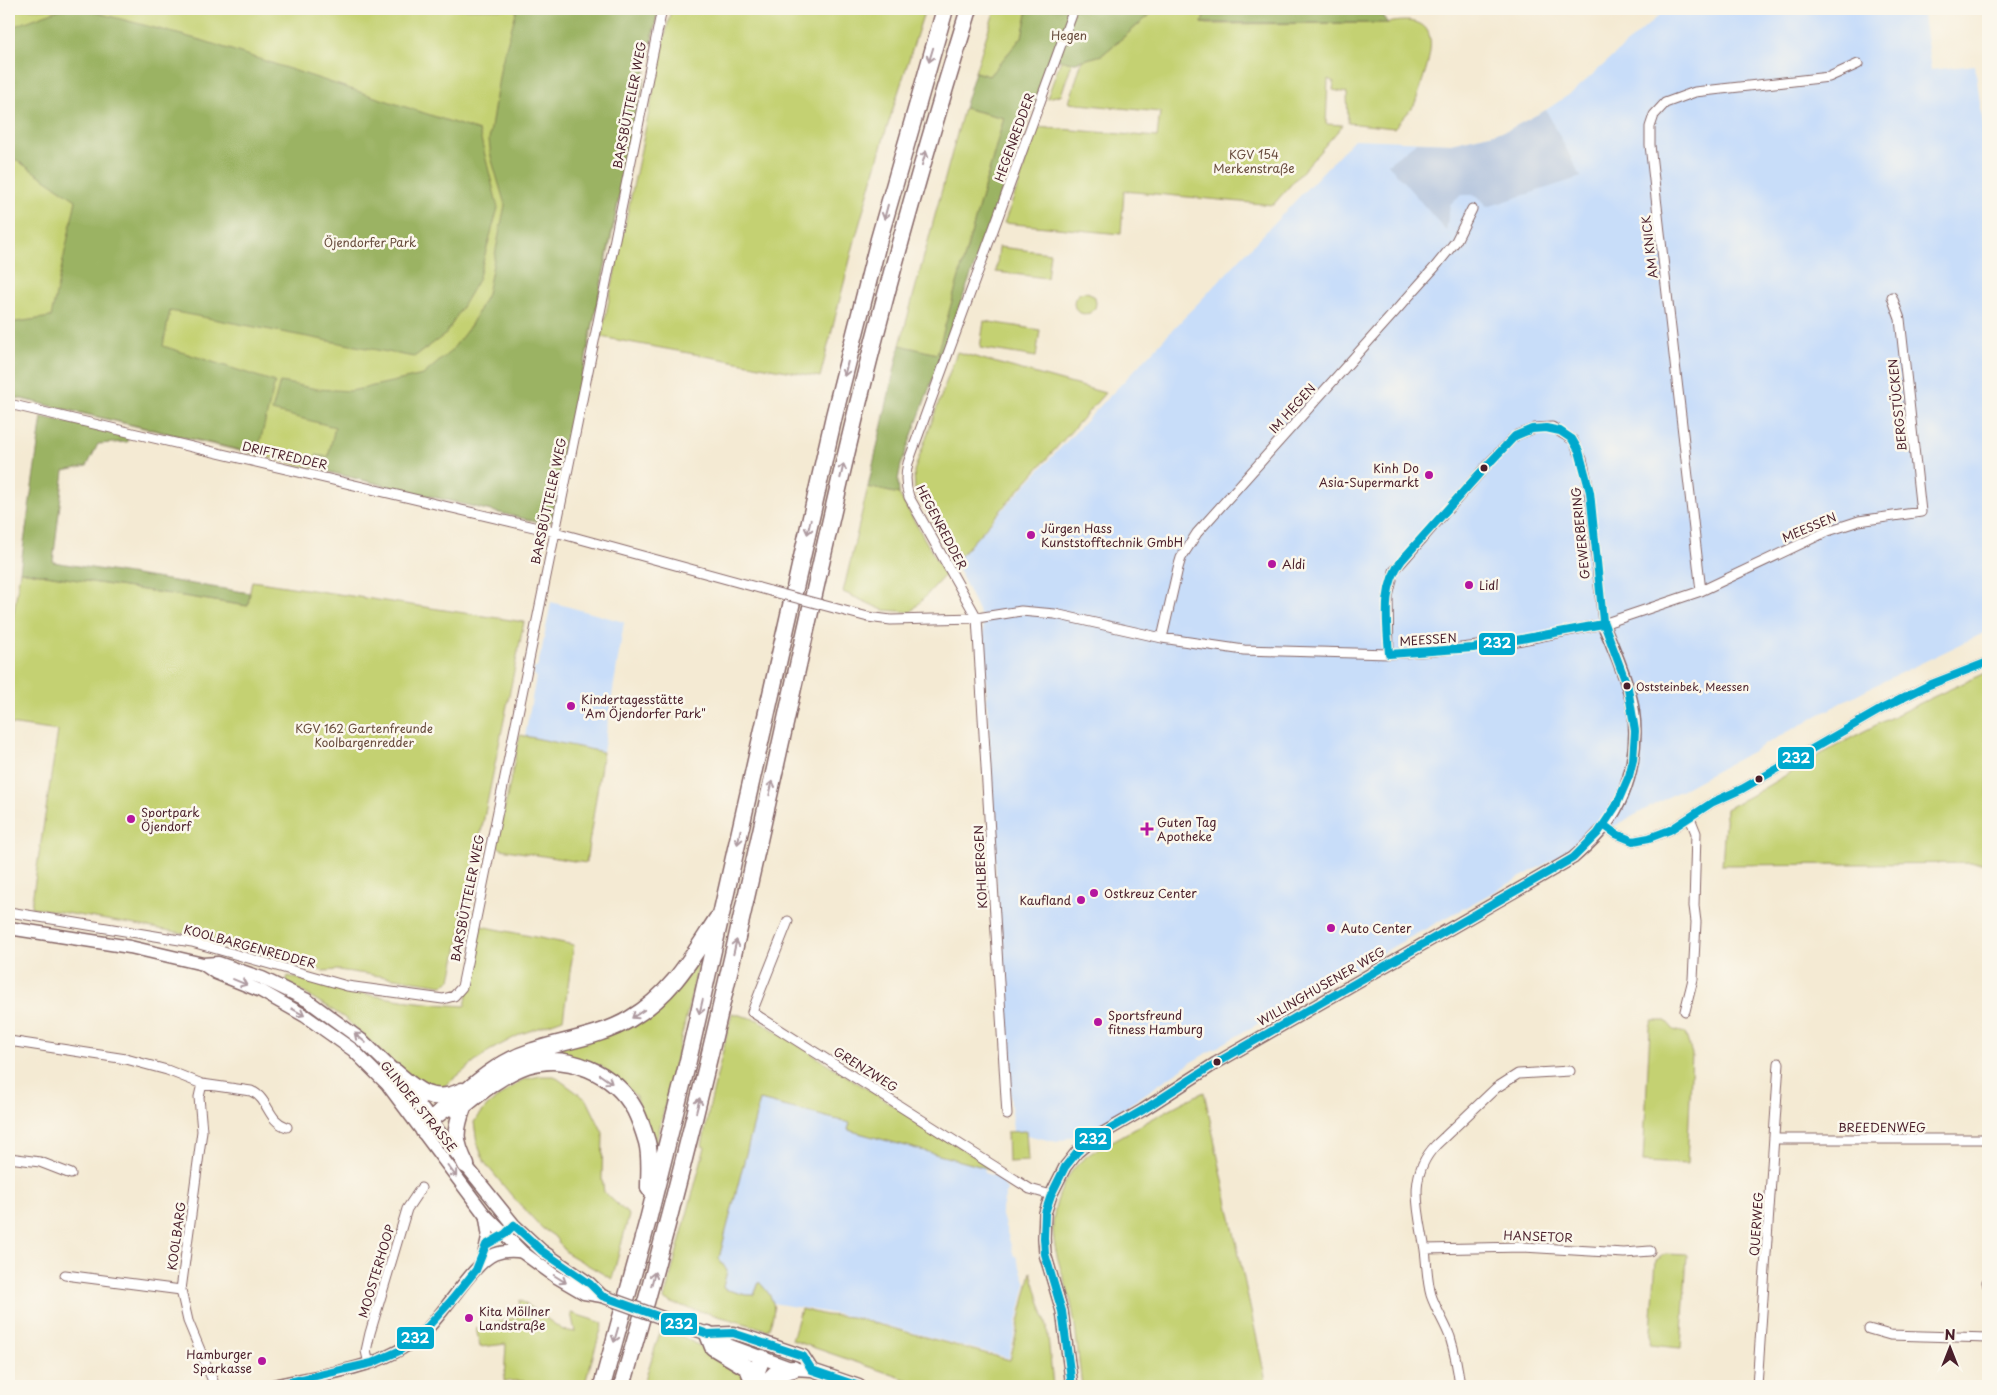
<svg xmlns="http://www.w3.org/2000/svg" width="1997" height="1395" viewBox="0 0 1997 1395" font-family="'Playpen Sans',sans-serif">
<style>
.built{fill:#c8ddf9}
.industrial{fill:#b6c6de}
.green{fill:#c4d172;stroke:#87784e}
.forest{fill:#9bb364;stroke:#726948}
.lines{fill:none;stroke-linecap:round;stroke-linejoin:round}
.minor-casing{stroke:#866666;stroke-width:11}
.tertiary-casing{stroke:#866666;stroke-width:14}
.secondary-casing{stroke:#866666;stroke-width:15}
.motorway-casing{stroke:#866666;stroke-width:19}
.minor{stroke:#fff;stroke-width:9}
.tertiary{stroke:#fff;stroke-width:11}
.secondary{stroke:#fff;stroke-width:12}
.motorway{stroke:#fff;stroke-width:16}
.minor-bridge-casing{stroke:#866666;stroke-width:11;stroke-linecap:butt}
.secondary-bridge-casing{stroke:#866666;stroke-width:15;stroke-linecap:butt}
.minor-bridge{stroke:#fff;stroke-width:9}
.secondary-bridge{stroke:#fff;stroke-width:12}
.bus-1-casing{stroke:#fbf7ec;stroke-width:11}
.bus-1{stroke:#00a9ce;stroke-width:8}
.oneway{stroke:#ae9aa0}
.bus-dot{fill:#4a1f2b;stroke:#fbf7ec;stroke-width:2}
.poi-dot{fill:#b5179e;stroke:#fbf7ec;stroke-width:2}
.labels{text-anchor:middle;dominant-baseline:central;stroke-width:5;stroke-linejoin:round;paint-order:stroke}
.bus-label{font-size:11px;fill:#4a1f2b;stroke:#fbf7ec;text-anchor:start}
.park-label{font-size:12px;fill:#684c3d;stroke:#fbf7ec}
.street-label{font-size:12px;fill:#4a1f2b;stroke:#fbf7ec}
.poi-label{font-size:12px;fill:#4a1f2b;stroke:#fbf7ec;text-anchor:start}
.line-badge{stroke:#fbf7ec;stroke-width:2}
.badge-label{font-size:14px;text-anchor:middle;font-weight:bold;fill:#fff}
</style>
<rect width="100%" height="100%" fill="#fbf7ec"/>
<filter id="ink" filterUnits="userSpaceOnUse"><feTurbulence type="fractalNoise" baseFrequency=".02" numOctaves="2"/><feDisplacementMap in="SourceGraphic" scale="10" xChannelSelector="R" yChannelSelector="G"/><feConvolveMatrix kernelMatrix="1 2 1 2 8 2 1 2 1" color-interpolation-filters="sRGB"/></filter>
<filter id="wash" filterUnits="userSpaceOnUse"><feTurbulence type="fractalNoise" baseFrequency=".0096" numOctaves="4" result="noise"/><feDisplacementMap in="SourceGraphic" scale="20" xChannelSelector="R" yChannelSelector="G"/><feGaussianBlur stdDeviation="1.12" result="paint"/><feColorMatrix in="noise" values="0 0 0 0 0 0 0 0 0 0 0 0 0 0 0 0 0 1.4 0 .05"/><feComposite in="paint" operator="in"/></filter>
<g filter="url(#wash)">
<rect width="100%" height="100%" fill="#f4ead3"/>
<!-- built -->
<path class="built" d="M1666,9H1922L1931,70L1975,65L1988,162V631L1863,691L1396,945L1193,1061L1094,1129L1057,1142L1013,1132L1001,966L983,627L982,619L955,562L1029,481L1354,139L1451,143L1508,130L1546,110L1573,92Z
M551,602L624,622L603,752L525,736L536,677L534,676V668H537L542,649Z
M745,1019L985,1167L984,1173L999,1177L1007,1190L1001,1212L1014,1256H1016L1026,1284L1009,1358L854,1317L773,1303L676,1291Z"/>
<!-- industrial -->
<path class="industrial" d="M1546,110L1581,177L1487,207L1481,199L1473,195H1462L1454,200L1450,205L1446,231L1388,164L1417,142L1451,143L1508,130Z"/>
<!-- green -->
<path class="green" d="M9,9H659L552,521L546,524L9,396Z
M671,9H925L884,137L855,240L820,377L601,337Z
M995,9H1028L1022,37L989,76L975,72Z
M1157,9H1206L1202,23L1208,24L1388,23C1438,13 1435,43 1423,79C1420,87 1418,98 1414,105C1408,113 1400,121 1394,128L1348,123L1347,93L1333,90L1334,82L1328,79L1326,124L1343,125L1273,205L1124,191L1121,234L1004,223L1020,181L1036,127L1157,137L1160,112L1069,103L1082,60L1102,55Z
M1061,60L1072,63L1061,95L1047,98Z
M964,108L1004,118L937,355L900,345Z
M999,247L1050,253L1047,278L996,272Z
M1074 303a11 11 0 1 1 22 0a11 11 0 1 1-22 0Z
M984,321L1040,330L1036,357L980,348Z
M957,352L1105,393L955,562L915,490L914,471Z
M868,487L899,494L945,575L911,612L883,610L843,592Z
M20,571L247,606L252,581L524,622L451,980L443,985L338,970L323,971L200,936L31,907L58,731L9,724V645Z
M1988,672V863L1722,865L1726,809C1764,790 1799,766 1836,746C1886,719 1936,695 1988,672Z
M520,735L603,752L586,863L501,849L497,845Z
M481,926L574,945L563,1019L521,1034L489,1051L437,1092L414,1083L346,1019L328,1007L286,982L288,976C345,992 405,1003 465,1006Z
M699,963L656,1143L652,1145L636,1096L601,1066L567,1056L561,1047L588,1042Z
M732,1013L758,1020L991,1167L990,1169L848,1130L850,1123L760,1100L719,1258L727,1271L723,1287L724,1289L746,1295H754L759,1282C776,1300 777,1308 768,1330L675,1304L664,1300L705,1147L702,1146L710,1105Z
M1652,1021H1666L1674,1030L1685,1033L1692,1054L1687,1164L1643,1162L1650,1028Z
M540,1076H554L587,1100L603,1133L602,1178L604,1192L629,1215L612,1279L567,1253L554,1236L542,1228L512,1196L485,1163L477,1143L474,1122L488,1105L522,1080Z
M1204,1092L1267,1386H1082C1078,1359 1077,1331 1071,1303C1065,1279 1054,1255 1053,1230C1052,1207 1064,1176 1081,1161C1094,1149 1112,1142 1127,1133C1152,1119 1177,1104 1204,1092Z
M1026,1131L1028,1161L1008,1162L1007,1132Z
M1665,1254L1687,1255L1681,1348L1650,1345L1656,1260Z
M1031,1272L1047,1327L1053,1386H925L792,1340L801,1309L825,1315L851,1317L1010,1360Z
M520,1300L563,1330L575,1332L571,1313L603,1323L584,1386H524V1381H504L506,1344L480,1347L476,1328L517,1317Z
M660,1332L683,1337L737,1366L743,1375L744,1386H643Z"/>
<!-- forest -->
<path class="forest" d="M61,9H83L204,41L479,131L498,208L478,280L446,334L414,357L170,311L163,346L275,382L257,454L9,396V323L51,317L76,200L9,155V28Z
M517,9H658L552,521L546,524L313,468L316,455L328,457L335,427L272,411L280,382L317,389L351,391L423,375L451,351L471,325L487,294L505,205L491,157L489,140L501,65Z
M1028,9H1157L1102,55L1072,63L1051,58L901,465L898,480L899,494L868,487L900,345L937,354L1004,118L964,108L975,72L989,76L1022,37Z
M1206,9H1355L1359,10V9H1376L1388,23H1202Z
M42,417L129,435L127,442L98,444L87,466L64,471L53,562L250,593L248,606L20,571Z"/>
</g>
<g filter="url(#ink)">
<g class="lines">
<defs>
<path id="minor" d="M9,404L555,532L770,591
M1701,591L1650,145V127L1654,115L1665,103L1695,92L1829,77L1858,64
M834,608L868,617L891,620L977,618L1021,611L1055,614L1162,638L1244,650L1389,654L1435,651L1512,642L1603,624L1701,591L1828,531L1859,521L1921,512L1900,319L1892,297
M1162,638L1178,568L1181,558L1197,533L1435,267L1456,241L1472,209
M1389,654L1388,597L1394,571L1487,465L1512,439L1517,435L1535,428L1552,427L1573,440L1582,459L1589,489L1603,624
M1605,826L1616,834L1633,841L1649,838L1670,830L1713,802L1742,789L1885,707L1929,685L1988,662
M9,912L192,942L347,986L443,999L454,996L462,987L662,9
M788,921L752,1012L1030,1189L1051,1195
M1685,1011L1693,979L1696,922L1694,906L1696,833L1690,818
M9,1041L126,1059L167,1070L202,1084L251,1091C269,1098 267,1121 287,1127
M202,1084L199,1097L202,1131L198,1162L181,1290L188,1321L215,1386
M1007,1115L977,618L909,497C905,485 905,475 908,463L1074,9
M1775,1139H1988
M9,1158L40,1162L71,1174
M1425,1249L1523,1247L1624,1253L1650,1251
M65,1275L181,1290
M1987,1282L1988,1286
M1869,1329L1890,1335L1988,1338
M369,1364L366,1351L370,1333L407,1209L421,1188
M1460,1386C1458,1370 1455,1353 1450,1337C1445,1323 1436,1310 1431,1295C1427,1281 1427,1265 1425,1250C1419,1212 1406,1176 1436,1145L1496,1088L1518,1074L1570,1071
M1757,1386L1779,1063"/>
<path id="tertiary" d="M482,1262L488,1235L485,1215
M272,1386C324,1373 384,1370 424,1332C444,1314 474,1262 495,1254C503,1251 514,1251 522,1252
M1072,1386L1062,1311L1045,1254L1044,1238L1045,1213L1051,1195L1065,1167L1077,1152L1093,1139L1143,1110L1216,1063L1573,858C1584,848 1596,838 1605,826C1633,789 1642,735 1629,691C1622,668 1613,646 1603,624"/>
<path id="secondary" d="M9,928L130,947L203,964L218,963L262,978L307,1000L363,1041L395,1072L443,1137L514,1225L542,1251L590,1284L602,1296
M203,964L216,973L261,991L305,1016L353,1050L387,1084L485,1215L522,1252L555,1276L584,1293L602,1296
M671,1321L708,1334L730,1346L771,1361L793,1369L812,1370L859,1386
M708,1334L733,1333L745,1336L803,1356L812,1370"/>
<path id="motorway" d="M395,1072C417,1091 433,1105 462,1091
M463,1107C454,1132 454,1141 466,1165
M457,1111C478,1094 501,1074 527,1065C567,1052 615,1073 635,1110C640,1120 644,1132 647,1142C651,1157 649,1173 649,1188
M424,1131C428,1118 443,1111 453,1103C478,1081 501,1061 533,1051C565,1040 600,1037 630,1019C672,994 691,959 717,919
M708,1334L713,1347L748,1368L753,1381
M602,1386L648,1220L687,1065L834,416L879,239L945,9
M622,1386C716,1069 777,743 854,421C887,282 927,145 969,9
M751,1386L762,1358
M763,1386L775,1374L793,1369"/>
</defs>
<!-- minor casing -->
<use href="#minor" class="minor-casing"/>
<!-- tertiary casing -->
<use href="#tertiary" class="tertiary-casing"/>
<!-- secondary casing -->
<use href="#secondary" class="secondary-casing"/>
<!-- motorway casing -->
<use href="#motorway" class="motorway-casing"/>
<!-- minor -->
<use href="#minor" class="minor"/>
<!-- tertiary -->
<use href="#tertiary" class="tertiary"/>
<!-- secondary -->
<use href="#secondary" class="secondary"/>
<!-- motorway -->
<use href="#motorway" class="motorway"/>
<defs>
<path id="minor-bridge" d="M770,591L834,608"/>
<path id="secondary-bridge" d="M602,1296L671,1321"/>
</defs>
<!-- minor-bridge casing -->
<use href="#minor-bridge" class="minor-bridge-casing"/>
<!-- secondary-bridge casing -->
<use href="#secondary-bridge" class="secondary-bridge-casing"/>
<!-- minor-bridge -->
<use href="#minor-bridge" class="minor-bridge"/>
<!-- secondary-bridge -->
<use href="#secondary-bridge" class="secondary-bridge"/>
<defs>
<path id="bus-1" d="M1389,654L1473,648L1603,624
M1605,826L1616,834L1633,841L1649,838L1670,830L1713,802L1742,789L1885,707L1929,685L1988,662
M514,1225L542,1251L590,1284L602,1296L708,1334L733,1333L803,1356L812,1370L859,1386
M272,1386L372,1363L399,1351L421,1334L450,1302L476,1270L486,1245L505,1234L514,1225
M1072,1386L1062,1311L1045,1254L1044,1238L1045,1213L1051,1195L1065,1167L1077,1152L1093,1139L1143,1110L1216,1063L1573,858L1598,833L1616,806L1629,776L1633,760L1635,731L1628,688L1603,621L1590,492L1579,451L1572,439L1560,431L1546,428L1532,429L1515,436L1479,474L1402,560C1381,586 1387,623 1389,654"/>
</defs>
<!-- bus-1 casing -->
<use href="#bus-1" class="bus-1-casing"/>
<!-- bus-1 -->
<use href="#bus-1" class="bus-1"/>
</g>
<!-- one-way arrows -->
<defs><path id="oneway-shaft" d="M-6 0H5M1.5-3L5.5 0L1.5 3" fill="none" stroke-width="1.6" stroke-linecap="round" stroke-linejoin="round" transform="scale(1.25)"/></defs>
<g class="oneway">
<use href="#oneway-shaft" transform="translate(931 55) rotate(107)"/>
<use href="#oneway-shaft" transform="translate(924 158) rotate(-74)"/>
<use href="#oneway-shaft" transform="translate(886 212) rotate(105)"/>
<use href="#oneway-shaft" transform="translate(846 369) rotate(104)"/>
<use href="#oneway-shaft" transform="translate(842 471) rotate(-77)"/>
<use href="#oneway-shaft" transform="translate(809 527) rotate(103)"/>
<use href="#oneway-shaft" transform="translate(771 788) rotate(-77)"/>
<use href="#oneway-shaft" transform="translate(739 837) rotate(102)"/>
<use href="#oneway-shaft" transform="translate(735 947) rotate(-77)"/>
<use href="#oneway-shaft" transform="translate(240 982) rotate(23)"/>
<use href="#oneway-shaft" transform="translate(701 1007) rotate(103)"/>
<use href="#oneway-shaft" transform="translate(298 1012) rotate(29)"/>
<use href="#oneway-shaft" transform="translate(638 1014) rotate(146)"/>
<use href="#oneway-shaft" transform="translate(360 1038) rotate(-140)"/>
<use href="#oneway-shaft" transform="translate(606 1079) rotate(35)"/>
<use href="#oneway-shaft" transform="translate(698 1105) rotate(-76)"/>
<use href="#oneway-shaft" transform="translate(452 1171) rotate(53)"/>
<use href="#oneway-shaft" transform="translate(560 1279) rotate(32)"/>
<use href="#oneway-shaft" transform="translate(653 1279) rotate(-75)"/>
<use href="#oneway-shaft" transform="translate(616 1335) rotate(106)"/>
</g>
</g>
<!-- markers -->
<g class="bus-dot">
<circle cx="1484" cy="468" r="4.5"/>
<circle cx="1627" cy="686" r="4.5"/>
<circle cx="1759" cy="779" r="4.5"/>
<circle cx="1217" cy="1062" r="4.5"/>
</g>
<g class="poi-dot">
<circle cx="1429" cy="475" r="5"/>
<circle cx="1031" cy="535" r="5"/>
<circle cx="1272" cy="564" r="5"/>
<circle cx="1469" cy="585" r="5"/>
<circle cx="571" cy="706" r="5"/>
<circle cx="131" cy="819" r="5"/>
<path d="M1144.5 821.5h5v5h5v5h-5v5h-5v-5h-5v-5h5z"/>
<circle cx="1094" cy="893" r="5"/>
<circle cx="1081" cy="900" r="5"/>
<circle cx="1331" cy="928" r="5"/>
<circle cx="1098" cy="1022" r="5"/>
<circle cx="469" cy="1318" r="5"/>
<circle cx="262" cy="1361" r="5"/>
</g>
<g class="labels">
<!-- bus labels -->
<g class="bus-label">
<text x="1636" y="686">Oststeinbek, Meessen</text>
</g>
<!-- park labels -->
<g class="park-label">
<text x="1069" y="35">Hegen</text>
<text x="1254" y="154">KGV 154<tspan x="1254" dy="14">Merkenstraße</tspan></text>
<text x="370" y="242">Öjendorfer Park</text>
<text x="364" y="728">KGV 162 Gartenfreunde<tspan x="364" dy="14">Koolbargenredder</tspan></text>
</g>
<!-- street labels -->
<g class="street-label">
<text transform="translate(629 105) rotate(-79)">BARSBÜTTELER WEG</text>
<text transform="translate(1014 137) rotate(-70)">HEGENREDDER</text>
<text transform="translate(1649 247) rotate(-97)">AM KNICK</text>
<text transform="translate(1897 405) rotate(-96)">BERGSTÜCKEN</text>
<text transform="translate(1292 408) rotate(-48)">IM HEGEN</text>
<text transform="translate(285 455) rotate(13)">DRIFTREDDER</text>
<text transform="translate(548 501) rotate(-78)">BARSBÜTTELER WEG</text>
<text transform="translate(942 527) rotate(62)">HEGENREDDER</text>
<text transform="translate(1809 527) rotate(-23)">MEESSEN</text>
<text transform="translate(1580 533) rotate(-96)">GEWERBERING</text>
<text transform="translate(1428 639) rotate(-4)">MEESSEN</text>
<text transform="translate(980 867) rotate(-93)">KOHLBERGEN</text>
<text transform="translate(467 898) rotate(-79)">BARSBÜTTELER WEG</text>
<text transform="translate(250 946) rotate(15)">KOOLBARGENREDDER</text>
<text transform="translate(1321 986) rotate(-30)">WILLINGHUSENER WEG</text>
<text transform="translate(866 1069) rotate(32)">GRENZWEG</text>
<text transform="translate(419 1106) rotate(51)">GLINDER STRASSE</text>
<text x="1882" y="1127">BREEDENWEG</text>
<text transform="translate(1756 1224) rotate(-86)">QUERWEG</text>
<text transform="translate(176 1236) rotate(-82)">KOOLBARG</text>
<text transform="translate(1538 1236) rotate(2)">HANSETOR</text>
<text transform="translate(376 1271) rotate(-73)">MOOSTERHOOP</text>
</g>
<!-- poi labels -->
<g class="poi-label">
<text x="1419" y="468" text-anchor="end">Kinh Do<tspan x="1419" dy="14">Asia-Supermarkt</tspan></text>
<text x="1041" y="528">Jürgen Hass<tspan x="1041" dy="14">Kunststofftechnik GmbH</tspan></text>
<text x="1282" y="564">Aldi</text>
<text x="1479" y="585">Lidl</text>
<text x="581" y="699">Kindertagesstätte<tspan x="581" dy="14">"Am Öjendorfer Park"</tspan></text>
<text x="141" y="812">Sportpark<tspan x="141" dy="14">Öjendorf</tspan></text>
<text x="1157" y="822">Guten Tag<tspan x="1157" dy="14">Apotheke</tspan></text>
<text x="1104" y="893">Ostkreuz Center</text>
<text x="1071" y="900" text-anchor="end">Kaufland</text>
<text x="1341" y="928">Auto Center</text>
<text x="1108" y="1015">Sportsfreund<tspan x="1108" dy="14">fitness Hamburg</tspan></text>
<text x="479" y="1311">Kita Möllner<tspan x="479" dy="14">Landstraße</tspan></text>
<text x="252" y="1354" text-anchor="end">Hamburger<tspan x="252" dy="14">Sparkasse</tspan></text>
</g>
</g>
<g class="line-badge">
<rect x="1478" y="632" width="38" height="24" rx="5" fill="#00a9ce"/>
<rect x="1777" y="746" width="38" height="24" rx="5" fill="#00a9ce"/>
<rect x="1074" y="1127" width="38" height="24" rx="5" fill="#00a9ce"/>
<rect x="660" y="1312" width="38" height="24" rx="5" fill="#00a9ce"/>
<rect x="396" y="1326" width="39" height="24" rx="5" fill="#00a9ce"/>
</g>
<g class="badge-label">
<text x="1497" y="648">232</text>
<text x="1796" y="763">232</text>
<text x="1093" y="1144">232</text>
<text x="679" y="1329">232</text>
<text x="415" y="1343">232</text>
</g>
<!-- margin -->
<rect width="1997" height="1395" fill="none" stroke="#fbf7ec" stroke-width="30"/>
<!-- north arrow -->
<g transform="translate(1950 1348)" stroke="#fbf7ec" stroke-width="4" paint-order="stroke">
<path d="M0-4L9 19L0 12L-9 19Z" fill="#4a1f2b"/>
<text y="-8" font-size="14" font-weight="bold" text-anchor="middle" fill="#4a1f2b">N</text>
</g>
</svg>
